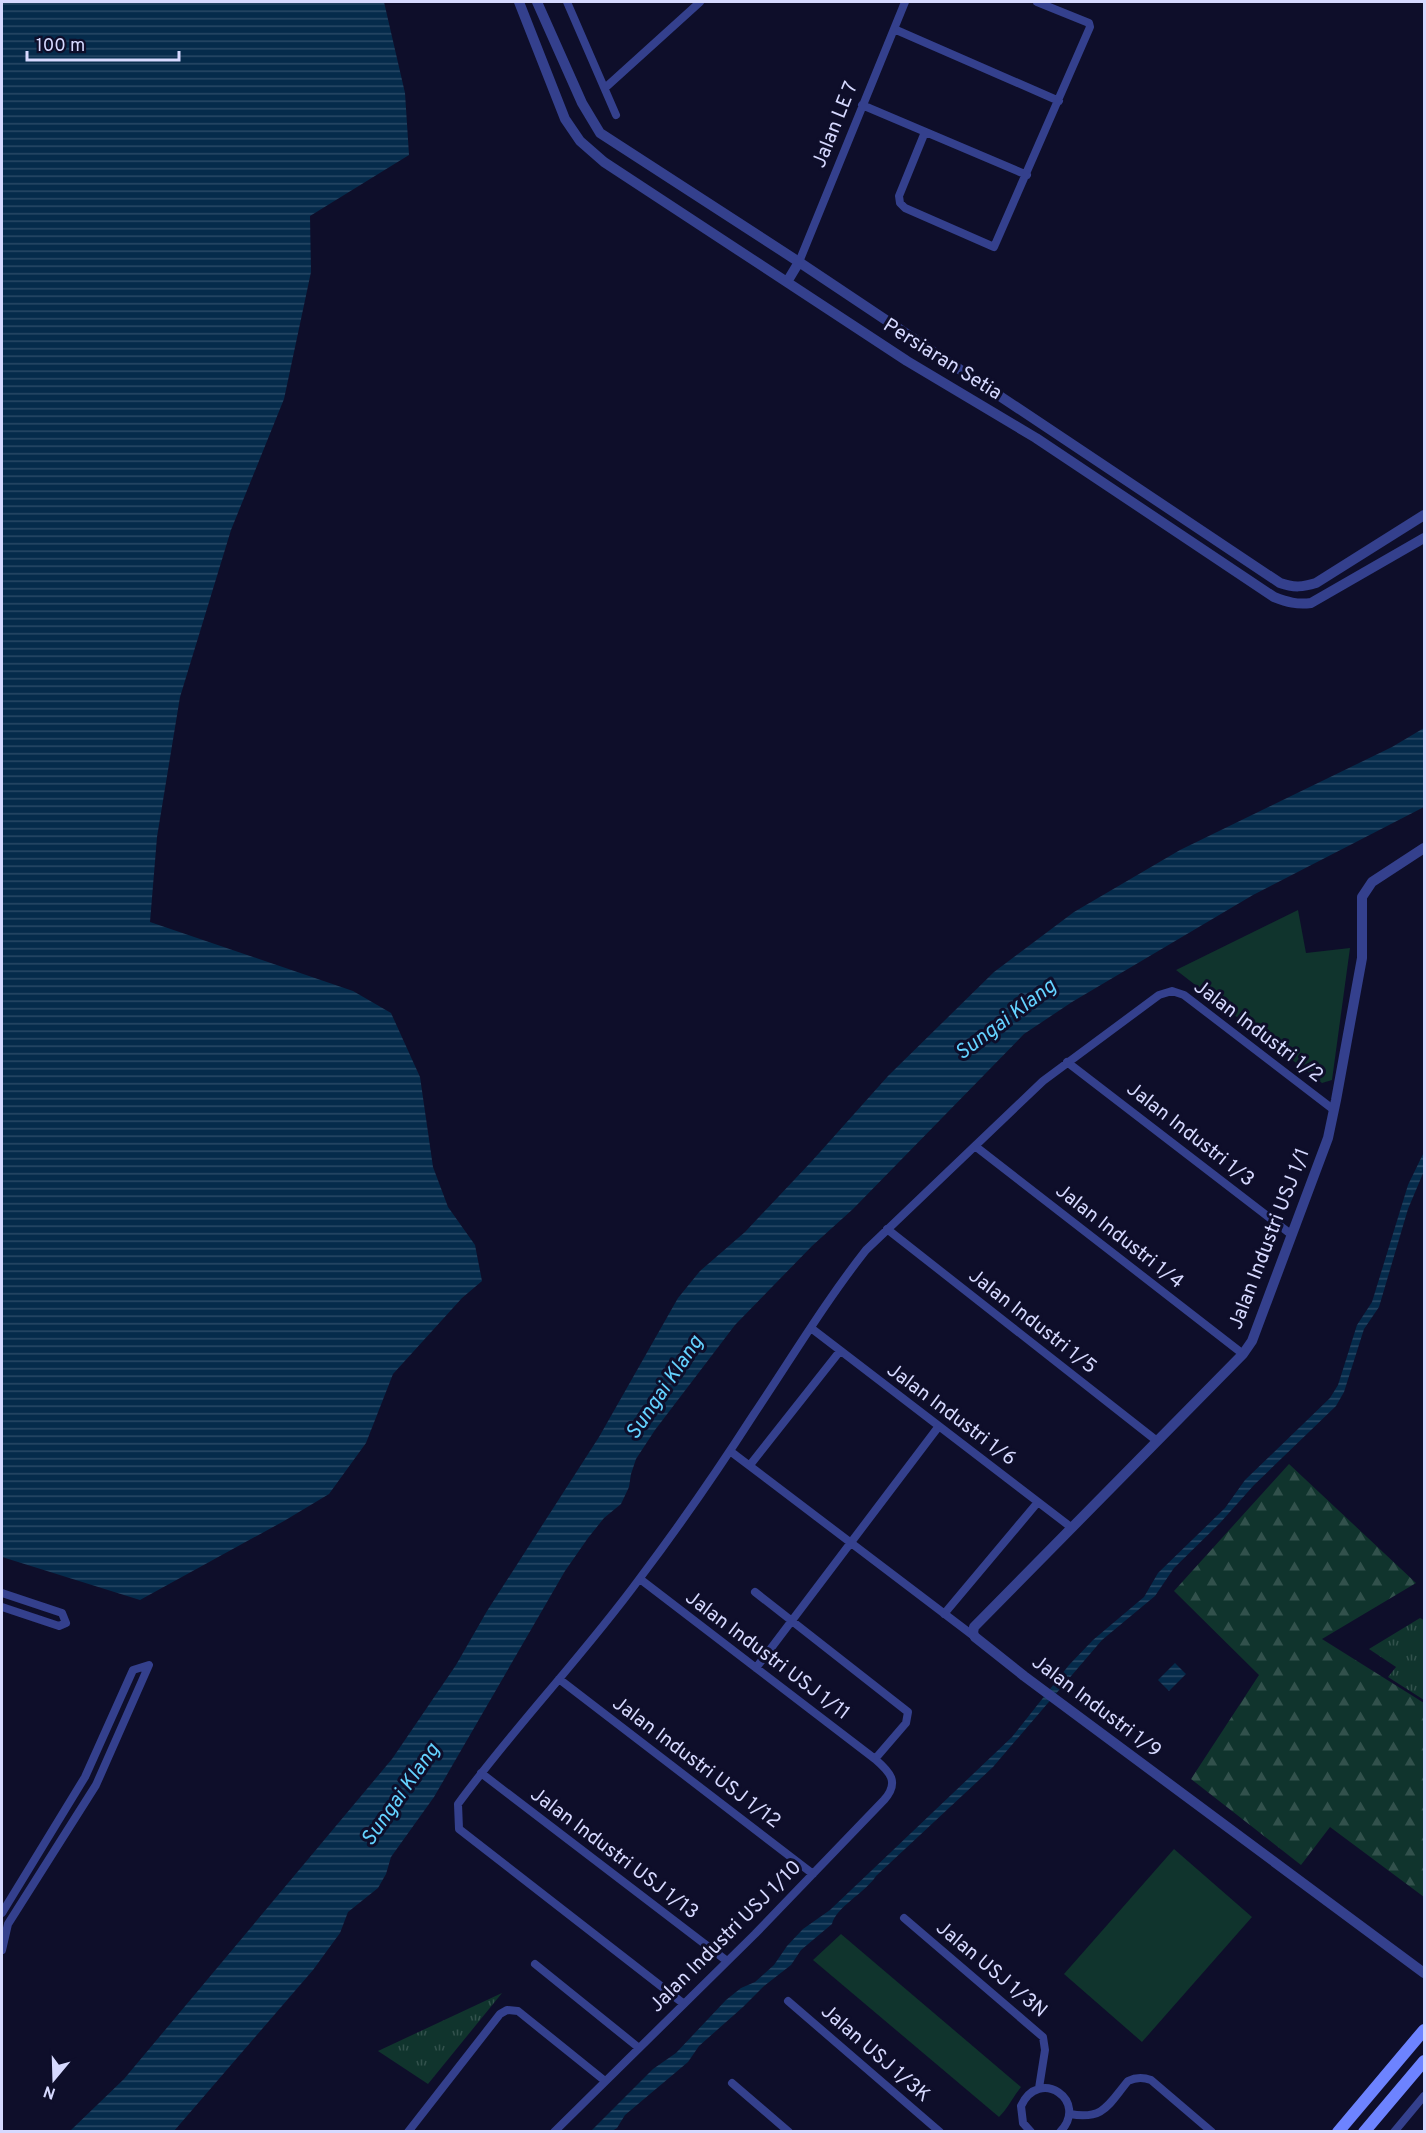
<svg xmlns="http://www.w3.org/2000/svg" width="1426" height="2133" viewBox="0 0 1426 2133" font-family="Overpass,sans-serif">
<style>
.grass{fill:url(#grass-tufts)}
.forest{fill:url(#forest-firs)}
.green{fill:#10342d}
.water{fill:url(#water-rules)}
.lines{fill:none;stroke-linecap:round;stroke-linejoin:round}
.minor{stroke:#34408d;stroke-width:8}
.tertiary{stroke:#34408d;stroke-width:10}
.secondary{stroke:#6d83ff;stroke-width:12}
.labels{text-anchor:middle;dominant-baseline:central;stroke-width:6;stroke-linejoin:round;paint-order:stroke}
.street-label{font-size:20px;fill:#d6d9ff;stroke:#0e0e2a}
.water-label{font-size:21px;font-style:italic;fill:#64d2ff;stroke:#0e0e2a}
</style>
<defs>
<pattern id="grass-tufts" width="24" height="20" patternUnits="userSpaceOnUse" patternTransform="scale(1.5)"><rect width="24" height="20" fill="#10342d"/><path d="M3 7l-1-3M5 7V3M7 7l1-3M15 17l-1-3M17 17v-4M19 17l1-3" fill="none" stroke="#32514c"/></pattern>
<pattern id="forest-firs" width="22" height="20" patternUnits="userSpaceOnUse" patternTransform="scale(1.5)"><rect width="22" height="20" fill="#10342d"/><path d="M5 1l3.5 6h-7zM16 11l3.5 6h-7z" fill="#32514c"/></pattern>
<pattern id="water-rules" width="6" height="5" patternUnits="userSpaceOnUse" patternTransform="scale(1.5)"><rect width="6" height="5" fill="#052b4b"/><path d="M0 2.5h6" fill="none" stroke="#294966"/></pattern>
</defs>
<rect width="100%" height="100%" fill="#0e0e2a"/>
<!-- grass -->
<path class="grass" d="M1420,1618L1424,1620V1700L1388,1677L1396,1667L1369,1649Z
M502,1993L428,2084L378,2051Z"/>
<!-- forest -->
<path class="forest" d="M1289,1464L1416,1583L1322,1639L1424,1703V1897L1330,1827L1301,1865L1191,1779L1259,1675L1174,1591Z"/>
<!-- green -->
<path class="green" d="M1298,910L1306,953L1350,948L1332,1080L1322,1083L1176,970Z
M1174,1849L1252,1917L1142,2042L1064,1974Z
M841,1934L1021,2087C1013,2097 1008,2108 999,2117L813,1960Z"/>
<!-- water -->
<path class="water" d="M2,2H384L405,93L409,155L310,216L311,272L284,399L231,530L180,697L157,837L150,922L353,991L391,1013L420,1077L433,1167L448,1207L475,1245L482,1281L462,1298L393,1374L366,1443L329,1494L284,1521L140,1600L2,1557Z
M1424,728V807L1253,895L1072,1002L1024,1034L853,1209L812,1246L735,1325L655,1430L636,1459L631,1474L629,1487L621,1504L604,1518L588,1538L565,1571L434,1797L391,1857L386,1874L378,1888L348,1912L340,1933L313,1970L174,2131H70L124,2079L392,1759L456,1665L487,1611L599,1437L678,1298L700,1271L745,1232L812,1161L888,1076L994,972L1074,912L1180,850L1392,747Z
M1424,1152V1171L1408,1209L1379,1307L1364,1329L1344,1392L1336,1406L1254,1485L1220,1523L1174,1568L1155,1596L1102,1640L993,1767L876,1876C865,1893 836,1907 832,1924L801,1950L791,1965L764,1986L743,2007L699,2046L688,2062L625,2115L617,2128L612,2131L590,2132L653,2069L676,2053L726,2000L741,1988L755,1982L774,1965L787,1946L803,1929L830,1910L1012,1737L1069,1665L1093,1640L1144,1597L1158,1573L1225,1508L1245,1480L1330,1398L1338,1385L1357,1325L1372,1302L1408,1185Z
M1175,1663L1186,1674L1169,1691L1158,1680Z"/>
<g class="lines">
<!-- minor -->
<path class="minor" d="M567,2L616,115
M894,29L1059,101
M605,88L700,2
M862,105L1027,175
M925,132L899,196L900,203L905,208L994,247L1090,27L1089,23L1037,2
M799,262L905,2
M1067,1062L1292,1235
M975,1146L1243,1354
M887,1229L1157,1441
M811,1328L1072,1528
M730,1451L975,1637
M750,1465L840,1351
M755,1592L908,1712L906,1723L875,1759
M2,1593L62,1613L66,1623L59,1626L2,1607
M944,1614L1038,1502
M756,1668L939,1426
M559,1679L813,1874
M481,1773L727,1961
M2,1913L85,1777L133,1670L149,1665L96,1785L8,1924L2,1950
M904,1918L1043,2037L1045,2050L1039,2088
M535,1964L639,2048
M788,2001L940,2132
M684,2004L459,1829L458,1804C515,1726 583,1656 640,1578C680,1525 718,1470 754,1414C791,1359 825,1302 866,1250L1043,1081L1159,995L1172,991L1184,995L1334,1110
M732,2083L789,2132
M1070,2114C1104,2120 1108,2105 1128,2081C1136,2077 1143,2077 1151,2080L1212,2132
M408,2132L500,2014L507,2010L518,2011L605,2081
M554,2132L755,1934L884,1800C900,1782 890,1772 875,1759L640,1579
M1031,2132L1023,2123L1021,2106C1039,2066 1090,2101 1060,2132
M1394,2132L1424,2096"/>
<!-- tertiary -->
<path class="tertiary" d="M519,2L565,119L580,141L604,162L907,361L1036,438L1274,597C1287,602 1297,605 1311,603L1424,538
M537,2L582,103L600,133L799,262L1280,583C1294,588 1303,587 1316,583L1424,515
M787,282L799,262
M1424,848L1372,882L1362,897V958L1336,1100L1328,1138L1252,1341L1243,1354L974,1627L973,1633L975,1637L1024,1676L1424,1973"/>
<!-- secondary -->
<path class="secondary" d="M1338,2132L1424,2030
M1364,2132L1424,2061"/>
</g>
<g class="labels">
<!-- street labels -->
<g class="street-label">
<text transform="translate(836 125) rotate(-68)">Jalan LE 7</text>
<text transform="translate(942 360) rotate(32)">Persiaran Setia</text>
<text transform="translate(1258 1032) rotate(37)">Jalan Industri 1/2</text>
<text transform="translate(1190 1135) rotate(38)">Jalan Industri 1/3</text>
<text transform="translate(1119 1237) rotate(38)">Jalan Industri 1/4</text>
<text transform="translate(1270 1239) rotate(-69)">Jalan Industri USJ 1/1</text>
<text transform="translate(1032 1322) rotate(38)">Jalan Industri 1/5</text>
<text transform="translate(951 1415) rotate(37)">Jalan Industri 1/6</text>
<text transform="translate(767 1656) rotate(37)">Jalan Industri USJ 1/11</text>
<text transform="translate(1096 1707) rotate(37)">Jalan Industri 1/9</text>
<text transform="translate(696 1763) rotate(37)">Jalan Industri USJ 1/12</text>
<text transform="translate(614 1854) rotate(37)">Jalan Industri USJ 1/13</text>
<text transform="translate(726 1937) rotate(-45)">Jalan Industri USJ 1/10</text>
<text transform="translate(991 1970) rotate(40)">Jalan USJ 1/3N</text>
<text transform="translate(875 2054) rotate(41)">Jalan USJ 1/3K</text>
</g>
<!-- water labels -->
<g class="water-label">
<text transform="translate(1006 1020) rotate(-37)">Sungai Klang</text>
<text transform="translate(665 1388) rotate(-56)">Sungai Klang</text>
<text transform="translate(401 1795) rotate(-55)">Sungai Klang</text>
</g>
</g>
<!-- border -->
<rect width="1426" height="2133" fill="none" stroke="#d6d9ff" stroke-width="6"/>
<!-- north arrow -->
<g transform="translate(54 2079) rotate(199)" stroke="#0e0e2a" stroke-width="4.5" paint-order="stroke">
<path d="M0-4.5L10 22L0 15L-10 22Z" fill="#d6d9ff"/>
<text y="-9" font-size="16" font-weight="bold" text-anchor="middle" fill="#d6d9ff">N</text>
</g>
<!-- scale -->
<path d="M27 51v9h152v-9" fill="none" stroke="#d6d9ff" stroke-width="3"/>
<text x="36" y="51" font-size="18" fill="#d6d9ff" stroke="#0e0e2a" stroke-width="4.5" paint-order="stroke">100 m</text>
</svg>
